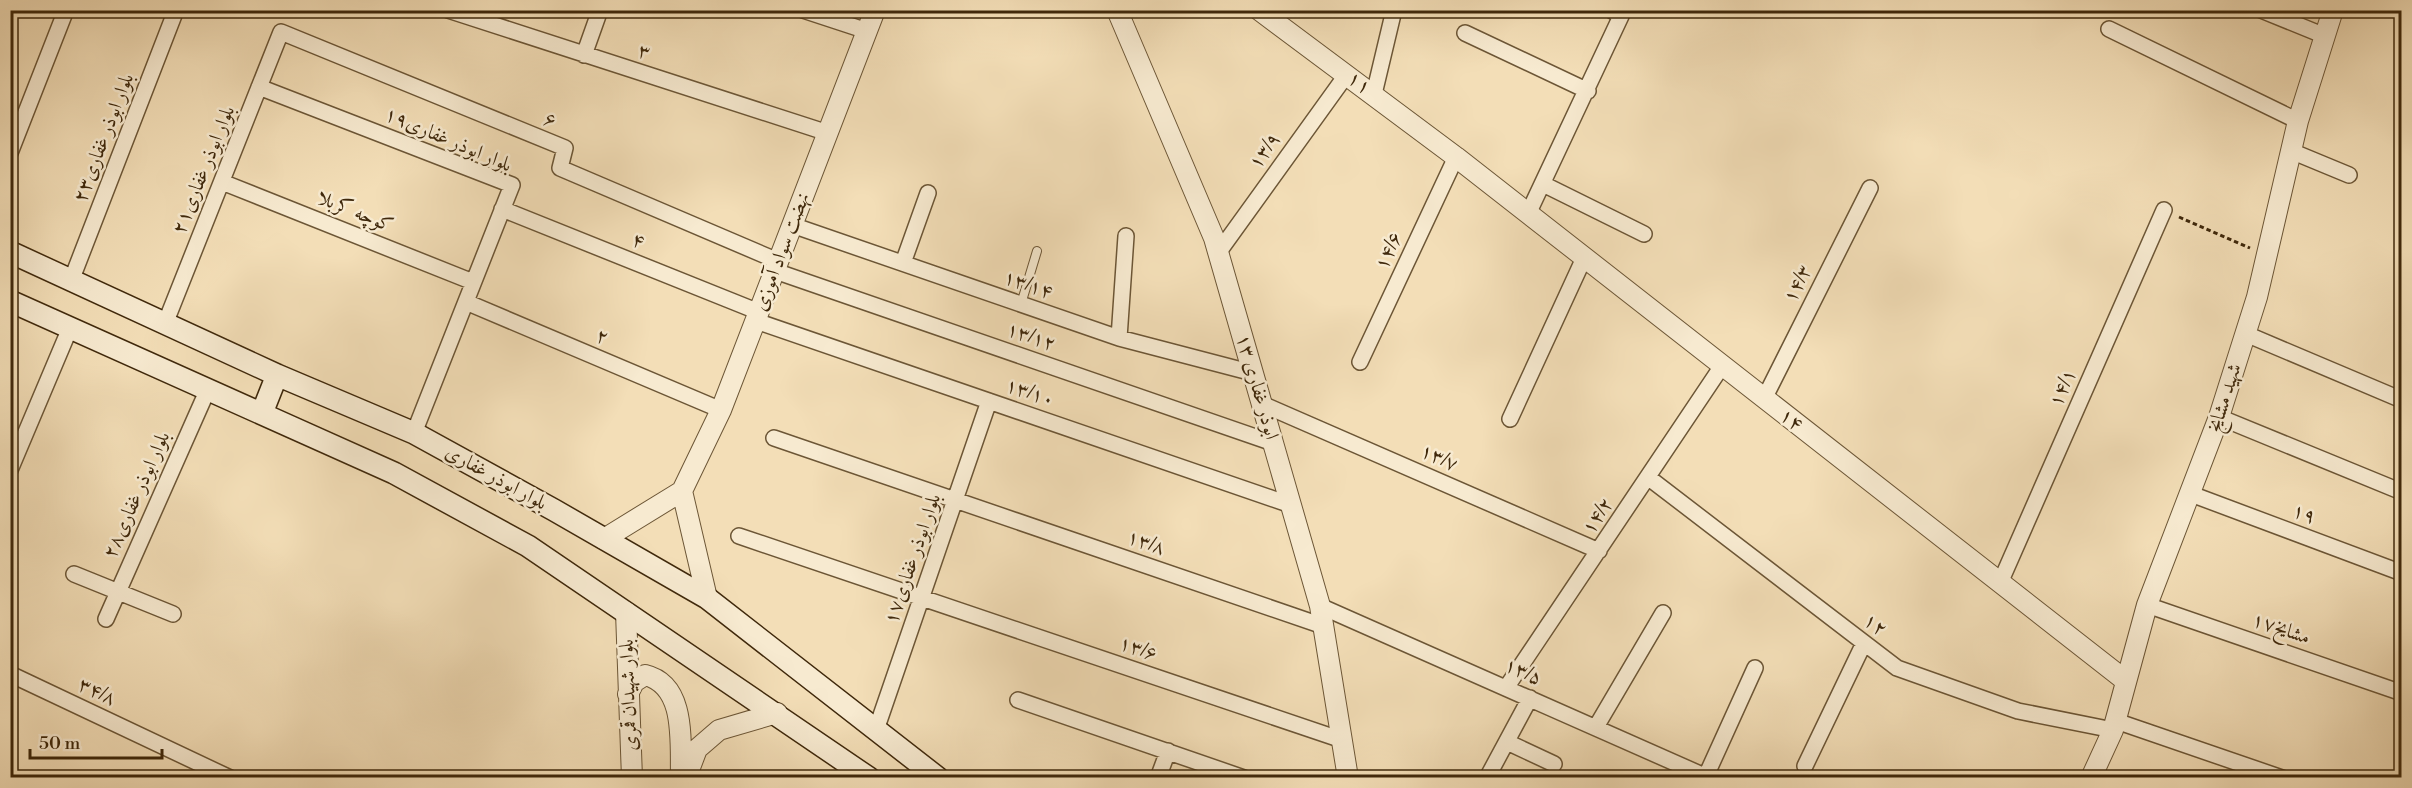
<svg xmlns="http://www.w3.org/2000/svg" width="2412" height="788" viewBox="0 0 2412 788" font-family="'Libre Bodoni',Amiri,serif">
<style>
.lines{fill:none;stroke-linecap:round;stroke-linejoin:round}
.service-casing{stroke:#6c5636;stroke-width:10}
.minor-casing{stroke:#6c5636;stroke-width:18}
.tertiary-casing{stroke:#6c5636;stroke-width:22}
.secondary-casing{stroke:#3f280b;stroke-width:24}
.path{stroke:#3f280b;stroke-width:3;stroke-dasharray:4.5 3;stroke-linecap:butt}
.service{stroke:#f7ead0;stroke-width:8}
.minor{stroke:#f7ead0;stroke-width:15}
.tertiary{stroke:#f7ead0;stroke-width:20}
.secondary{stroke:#f7ead0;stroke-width:21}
.labels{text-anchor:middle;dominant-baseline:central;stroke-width:5;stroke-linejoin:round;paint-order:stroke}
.street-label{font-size:20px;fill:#3f280b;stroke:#f7ead0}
</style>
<rect width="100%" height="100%" fill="#f3deb7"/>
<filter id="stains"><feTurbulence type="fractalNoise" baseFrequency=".00333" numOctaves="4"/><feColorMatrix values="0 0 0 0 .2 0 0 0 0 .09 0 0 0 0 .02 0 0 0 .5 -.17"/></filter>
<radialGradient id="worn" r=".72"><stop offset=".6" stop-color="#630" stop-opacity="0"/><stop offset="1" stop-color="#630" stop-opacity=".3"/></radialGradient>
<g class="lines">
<defs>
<path id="service" d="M1021,304L1037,251"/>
<path id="minor" d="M448,10L828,133
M803,10L867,31
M2261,10L2325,36
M2109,29L2298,121
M1465,33L1588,91
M584,55L600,10
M259,87L512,185L414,433
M1374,94L1394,10
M2291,151L2349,175
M10,153L66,10
M222,182L473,282
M1543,184L1644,234
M502,209L759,312
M1528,214L1621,16L1611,10
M792,225L1119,338L1253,373
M1218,253L1347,74
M903,263L928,193
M775,271L1273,443
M71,281L176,10
M466,302L721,410
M756,321L1291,505
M165,324L281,32L565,148L560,168L778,261
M2246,334L2402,400
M1119,338L1126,236
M1360,362L1456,157
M1764,399L1870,188
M1262,404L1599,551
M2219,417L2402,492
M1510,419L1584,258
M774,438L1323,626
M10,470L70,328
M1649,478L1897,668L2018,711L2113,730
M2191,494L2402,573
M739,536L1342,740
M74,574L173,614
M2000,583L2164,210
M2147,605L2402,693
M1320,606L1709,778
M106,619L208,389
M10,674L230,778
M1506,688L1722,366
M1018,700L1244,778
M2116,721L2282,778
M1596,727L1663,613
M876,730L989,401
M1507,742L1554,764
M1805,766L1864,643
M1706,776L1755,668
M1158,778L1168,751
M1487,778L1530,698"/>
<path id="tertiary" d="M1117,10L1214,238L1320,606L1348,778
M1259,10L1456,157L2126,681
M682,491L721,410L875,10
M682,491L707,598
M604,539L682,491
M626,612L632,778
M628,694L634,682L645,675C687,685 680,743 681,778
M686,778L697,749L719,730L777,713
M2091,778L2113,730L2147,605L2219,417L2257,297L2298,121L2333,10"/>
<path id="secondary" d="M10,252L277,375L414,433L554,510L707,598L938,778
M10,301L394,473L528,546L869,778
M262,413L277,375"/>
</defs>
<!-- service casing -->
<use href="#service" class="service-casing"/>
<!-- minor casing -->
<use href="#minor" class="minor-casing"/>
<!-- tertiary casing -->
<use href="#tertiary" class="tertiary-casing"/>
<!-- secondary casing -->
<use href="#secondary" class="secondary-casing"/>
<!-- path -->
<path class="path" d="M2179,217L2250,248"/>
<!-- service -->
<use href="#service" class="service"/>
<!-- minor -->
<use href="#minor" class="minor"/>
<!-- tertiary -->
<use href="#tertiary" class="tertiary"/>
<!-- secondary -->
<use href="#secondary" class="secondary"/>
</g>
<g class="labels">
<!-- street labels -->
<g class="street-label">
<text transform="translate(644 52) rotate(18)">۳</text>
<text transform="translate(1359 83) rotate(37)">۱۱</text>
<text transform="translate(550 120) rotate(22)">۶</text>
<text transform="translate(104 138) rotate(-69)">بلوار ابوذر غفاری۲۳</text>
<text transform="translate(448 140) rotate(23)">بلوار ابوذر غفاری۱۹</text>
<text transform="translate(1265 151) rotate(-54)">۱۳/۹</text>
<text transform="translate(204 170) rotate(-68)">۲۱بلوار ابوذر غفاری</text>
<text transform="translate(355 212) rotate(22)">کوچه کربلا</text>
<text transform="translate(638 241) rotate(22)">۴</text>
<text transform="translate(1389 251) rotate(-65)">۱۴/۶</text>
<text transform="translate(782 252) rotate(-69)">نهضت سواد آموزی</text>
<text transform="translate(1798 284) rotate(-63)">۱۴/۳</text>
<text transform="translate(1028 285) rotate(19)">۱۳/۱۴</text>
<text transform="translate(602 337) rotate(23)">۲</text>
<text transform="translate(1031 337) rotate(19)">۱۳/۱۲</text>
<text transform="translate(1257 387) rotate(74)">۱۳ ابوذر غفاری</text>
<text transform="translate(2063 388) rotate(-66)">۱۴/۱</text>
<text transform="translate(1030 393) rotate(19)">۱۳/۱۰</text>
<text transform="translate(2225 398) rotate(-72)">شهید مشایخ</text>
<text transform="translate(1791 420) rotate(38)">۱۴</text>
<text transform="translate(1439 458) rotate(24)">۱۳/۷</text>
<text transform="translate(496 478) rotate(29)">بلوار ابوذر غفاری</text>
<text transform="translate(137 495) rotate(-66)">بلوار ابوذر غفاری۲۸</text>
<text transform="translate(2304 514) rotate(21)">۱۹</text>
<text transform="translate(1598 516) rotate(-56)">۱۴/۲</text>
<text transform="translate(1146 543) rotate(19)">۱۳/۸</text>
<text transform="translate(913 559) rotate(-71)">بلوار ابوذر غفاری۱۷</text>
<text transform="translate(1875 625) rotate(37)">۱۲</text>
<text transform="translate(2281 629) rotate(19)">۱۷مشایخ</text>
<text transform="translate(1138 649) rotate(19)">۱۳/۶</text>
<text transform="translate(1523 672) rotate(24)">۱۳/۵</text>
<text transform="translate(97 692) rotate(25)">۳۴/۸</text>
<text transform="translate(629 695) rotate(-92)">بلوار شهیدان قمری</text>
</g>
</g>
<!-- margin -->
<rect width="2412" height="788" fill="none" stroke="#f3deb7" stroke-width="36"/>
<rect x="12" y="12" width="2388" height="764" fill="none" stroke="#3f280b" stroke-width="3"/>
<rect x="18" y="18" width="2376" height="752" fill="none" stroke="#3f280b" stroke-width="1.5"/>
<!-- scale -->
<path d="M30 749v9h132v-9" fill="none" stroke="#3f280b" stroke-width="3"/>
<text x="39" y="749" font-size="18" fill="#3f280b" stroke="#f7ead0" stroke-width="4.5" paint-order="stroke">50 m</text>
<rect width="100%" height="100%" filter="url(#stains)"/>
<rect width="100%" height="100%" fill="url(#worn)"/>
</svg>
